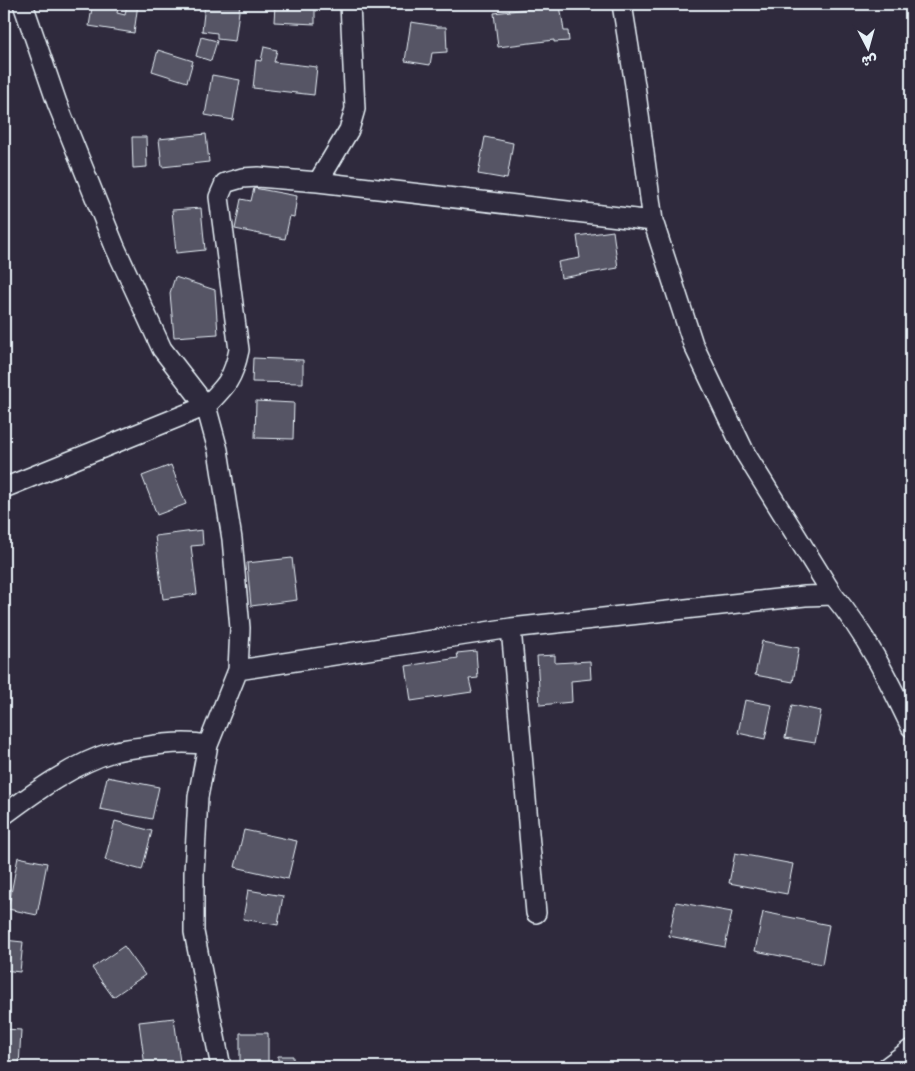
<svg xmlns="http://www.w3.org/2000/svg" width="915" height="1071" viewBox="0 0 915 1071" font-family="'Patrick Hand','Playpen Sans Arabic',sans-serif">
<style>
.building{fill:#575565;stroke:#e8f1f8}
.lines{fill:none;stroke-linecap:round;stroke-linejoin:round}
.minor-casing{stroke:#e8f1f8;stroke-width:22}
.minor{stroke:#2f2a3d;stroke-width:19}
</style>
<rect width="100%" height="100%" fill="#2f2a3d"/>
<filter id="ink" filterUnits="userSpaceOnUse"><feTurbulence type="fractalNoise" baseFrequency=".02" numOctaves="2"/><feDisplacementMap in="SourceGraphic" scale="10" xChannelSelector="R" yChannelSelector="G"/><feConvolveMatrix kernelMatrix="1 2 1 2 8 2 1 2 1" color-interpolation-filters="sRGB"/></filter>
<g filter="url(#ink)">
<!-- building -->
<path class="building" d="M87,4H119L117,13L125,15L127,4H138L134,33L89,26L92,8L86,7Z
M205,4H240L235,41L217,39V33L202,31Z
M275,4H310V9H315V24L274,22Z
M560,5L564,31H568L569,41L554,42V40L498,47L494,13Z
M411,22L436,26V27H446L447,52L432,53L430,65L405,61Z
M201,37L217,41L211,61L196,56Z
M264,47L277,50L274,62L317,67L314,95L253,88L256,60L261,61Z
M158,50L193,61L187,82L152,71Z
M212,75L240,80L233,120L205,115Z
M206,134L209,162L162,167L159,139Z
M132,137H146L147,167L133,168Z
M485,137L513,143L507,179L478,174Z
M254,188L297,196L294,217L290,216L285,239L235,229L241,199L251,201Z
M201,208L205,250L176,253L172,210Z
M613,231L618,268L561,278L558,262L580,258L577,236Z
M175,277L215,290L218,334L174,337L170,293Z
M253,358L303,360V383L252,382Z
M256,401L294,403L293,439L255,438Z
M171,465L186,504L157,515L142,476Z
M202,530L203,545L191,546L197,594L163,599L155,536Z
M292,558L297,600L251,606L247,563Z
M762,641L799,648L793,682L755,675Z
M476,651L478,678L469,679L472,692L411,701L406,666L458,658L457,653Z
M555,655V663L590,661L591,679L571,681L572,702L540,705L537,656Z
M745,700L772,705L765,739L738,733Z
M792,705L821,711L815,743L785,738Z
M107,777L159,787L152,819L100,809Z
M115,821L152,831L142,870L105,860Z
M244,830L297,841L288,879L235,867Z
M735,853L793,864L787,894L729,883Z
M18,857L47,863L37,915L8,909Z
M248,890L283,896L278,925L243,919Z
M676,902L732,912L725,947L669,936Z
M763,912L829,925L822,964L755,951Z
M4,940L23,942L20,972L4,970Z
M124,946L145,975L113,997L92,968Z
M174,1018L180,1062L145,1066L139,1022Z
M4,1029L21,1030L19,1067H4Z
M240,1033H268V1067H240Z
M278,1056H293V1067H278Z"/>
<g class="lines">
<defs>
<path id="minor" d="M23,4L57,103L115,247L162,349L206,406L218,450L232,539L240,628L238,670
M622,4L635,85L653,221L693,344L745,453L833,595
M318,182L349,130L355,109L350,4
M4,488L206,406C226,386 233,379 239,350L219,197L225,183L242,178L258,177L318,182L653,221
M511,628L536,913
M4,815C36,791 75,763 113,752C123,749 133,748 143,747C165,743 186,741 208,745
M221,1067L194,932V873L198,797L208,745L238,670L511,628L805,596L833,595C866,634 889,681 911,727
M887,1067L911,1049"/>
</defs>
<!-- minor casing -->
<use href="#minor" class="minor-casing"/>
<!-- minor -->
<use href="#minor" class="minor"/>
</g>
</g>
<!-- margin -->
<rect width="915" height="1071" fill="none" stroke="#2f2a3d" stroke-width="20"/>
<rect x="10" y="10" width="895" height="1051" fill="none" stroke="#e8f1f8" stroke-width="2" filter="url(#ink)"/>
<!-- north arrow -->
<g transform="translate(868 48) rotate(174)" stroke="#2f2a3d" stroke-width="4" paint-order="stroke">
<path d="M0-4L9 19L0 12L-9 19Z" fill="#e8f1f8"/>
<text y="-8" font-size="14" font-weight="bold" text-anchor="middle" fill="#e8f1f8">ش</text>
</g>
</svg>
